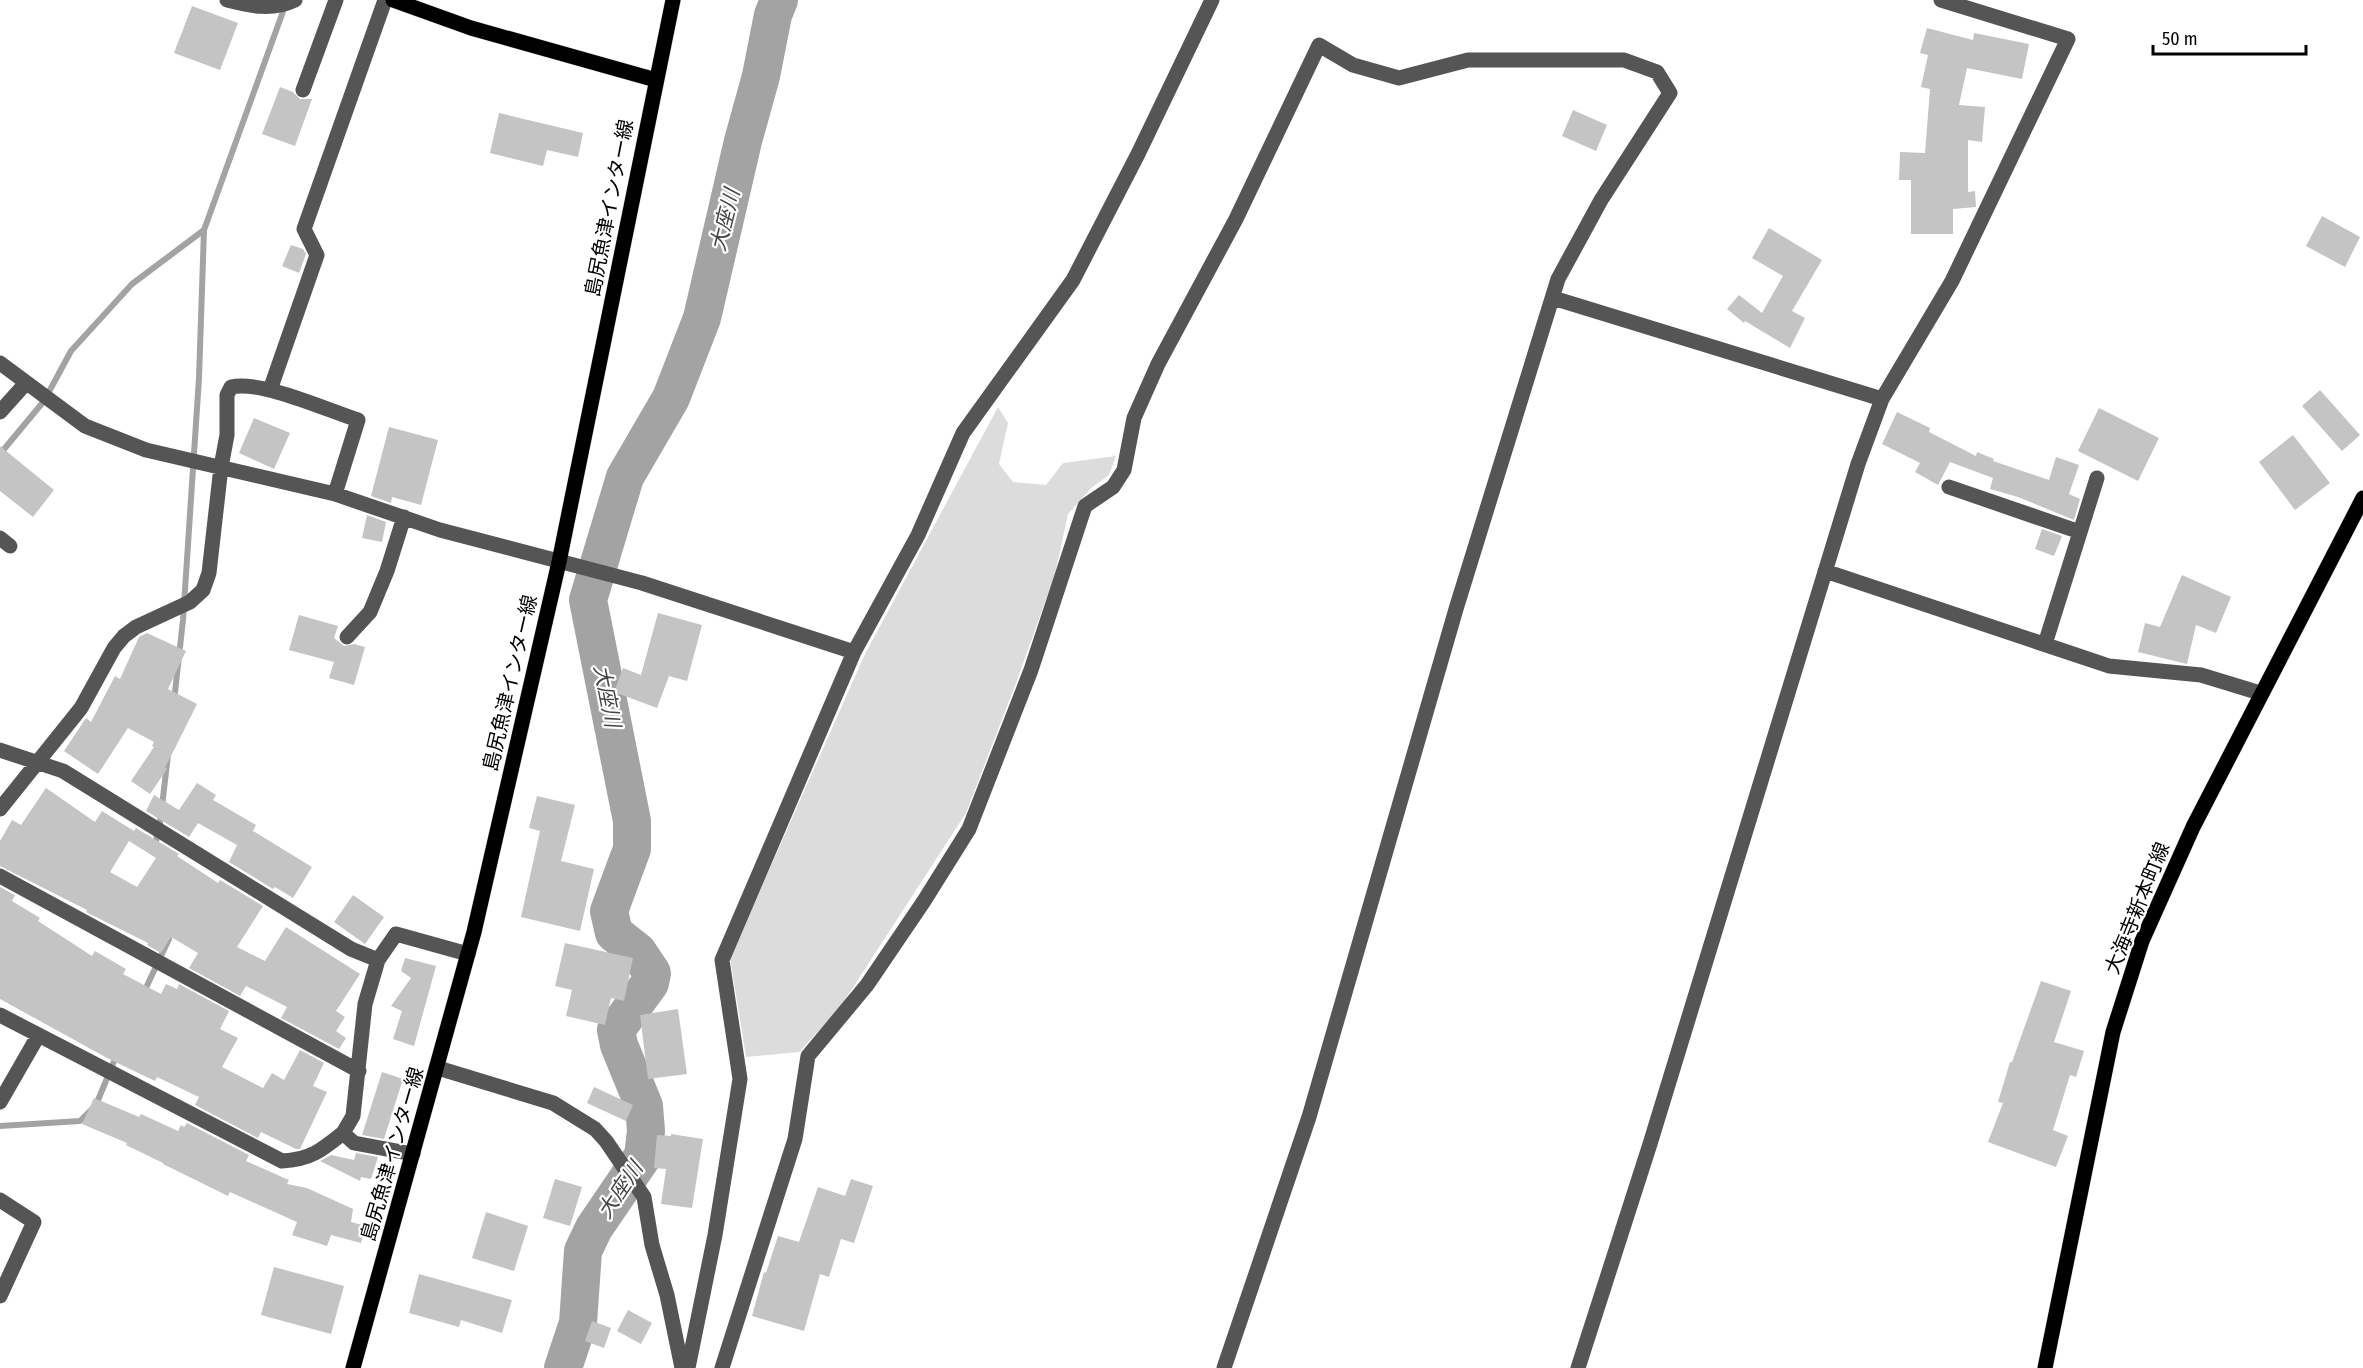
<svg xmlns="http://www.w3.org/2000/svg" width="2363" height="1368" viewBox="0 0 2363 1368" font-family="'Fira Sans Condensed','Noto Sans JP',sans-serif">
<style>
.green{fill:#dcdcdc}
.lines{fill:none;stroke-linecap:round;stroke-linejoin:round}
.stream{stroke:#a3a3a3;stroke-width:6}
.river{stroke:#a3a3a3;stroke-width:38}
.building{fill:#c4c4c4;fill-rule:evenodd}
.major-casing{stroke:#dbdbdb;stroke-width:16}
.minor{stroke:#555;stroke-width:15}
.major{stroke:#000;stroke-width:15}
.labels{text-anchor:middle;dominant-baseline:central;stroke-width:4.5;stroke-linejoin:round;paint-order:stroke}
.street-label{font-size:20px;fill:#000;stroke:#fff}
.water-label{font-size:21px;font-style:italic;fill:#444;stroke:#fff}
</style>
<rect width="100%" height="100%" fill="#fff"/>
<!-- green -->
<path class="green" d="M998,407L1008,423L999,464L1013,482L1046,485L1063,463L1116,456L1109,475L1091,488L1068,514L1055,574L1016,683L966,813L839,1009L799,1052L746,1057L730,958L865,654Z"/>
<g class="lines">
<!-- stream -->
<path class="stream" d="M0,454L44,401L71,351L132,284L204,230
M174,701L183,620L199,378L204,230L285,6
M155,846L160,823L168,755
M144,992L169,939
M0,1126L80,1121L96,1105L117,1054"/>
<!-- river -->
<path class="river" d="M563,1368L578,1323L583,1251L594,1228L643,1156L646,1131L644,1106L619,1045L616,1030L650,983L652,973L638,952L614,933L609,911L632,849V821L588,600L625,477L671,398L702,318L743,141L761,76L773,15L779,0"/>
</g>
<!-- building -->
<path class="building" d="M192,6L238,23L220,70L174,53Z
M1927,28L1973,40L1974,33L2029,44L2022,79L1967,68L1959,105L1985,107L1982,142L1968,140V192L1975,191L1976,207L1953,209V234H1911V180H1899L1900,152L1925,153L1930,89L1921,87L1928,55L1920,53Z
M280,87L293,92L300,99H312L295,146L262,134Z
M1573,110L1607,125L1596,151L1562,136Z
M499,113L583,133L578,157L547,150L543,166L490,153Z
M2322,216L2360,237L2345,267L2306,246Z
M1769,228L1822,260L1792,311L1805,318L1790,348L1745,321L1744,323L1727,309L1739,295L1762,313L1783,276L1752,258Z
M291,245L303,249L306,254L299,273L282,266Z
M2320,390L2360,435L2342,451L2302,406Z
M2099,408L2159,438L2138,481L2078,451Z
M1897,412L1930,428L1929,432L1976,456L1977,452L1994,459L1993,461L2049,480L2056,457L2079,465L2069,494L2080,499L2074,520L2018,497L1990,489L1993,478L1950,462L1938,485L1915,472L1920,463L1882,444Z
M254,418L290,433L274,469L239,453Z
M389,427L438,440L421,505L392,497L391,503L371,496Z
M2293,435L2330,483L2295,510L2259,462Z
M0,446L54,490L33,517L0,491Z
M367,515L386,522L382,542L362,538Z
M2042,529L2062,536L2054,556L2035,549Z
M2182,575L2231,597L2216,633L2196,625L2187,664L2138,652L2145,623L2160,627Z
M658,613L702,625L687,681L669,676L657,708L614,692L623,668L641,675Z
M299,615L338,626L334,638L344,646L354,644L365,647L354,685L329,678L334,662L289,650Z
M147,633L186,651L168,689L197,704L165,768L167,769L150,794L131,781L154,747L152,746L154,742L128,728L98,774L64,751L86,718L91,722L115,676L120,679L139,637Z
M197,783L216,795L213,800L256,825L253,831L312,867L293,898L275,887L273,889L229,862L237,845L198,823L189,837L146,811L154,795L179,810Z
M46,788L95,822L102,811L134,831L136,828L179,854L177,856L218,883L220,880L263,906L237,947L265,961L286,927L360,974L336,1011L345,1017L336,1031L346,1038L339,1049L281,1018L287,1007L246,986L240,996L189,968L198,953L171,937L161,953L147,945L148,943L86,912L87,910L0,866V841L12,820L21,825ZM129,841L156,858L137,887L110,872Z
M537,796L575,805L561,861L594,869L580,931L521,917L540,831L529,828Z
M0,887L15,895L12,901L40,918L38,921L92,956L95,951L126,969L123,974L161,994L166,984L177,989L179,984L229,1011L220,1029L238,1038L222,1067L263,1088L272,1073L284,1080L300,1050L324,1063L313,1086L327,1092L300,1149H296L261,1132L258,1138L195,1105L199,1097L157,1077L155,1081L109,1059L0,999Z
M353,895L384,917L365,944L334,922Z
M565,943L633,958L624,1001L611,998L605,1025L566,1016L572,990L555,986Z
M405,958L436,966L414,1046L393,1039L402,1011L391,1006L411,978L401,971Z
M2041,981L2071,991L2054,1042L2084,1051L2076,1077L2070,1075L2053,1130L2068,1136L2056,1167L1988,1142L2003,1103L1998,1102L2010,1062H2012Z
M678,1009L687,1074L648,1079L640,1015Z
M382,1072L403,1079L384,1139L362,1135Z
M594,1087L633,1105L626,1121L587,1103Z
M94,1098L139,1117L141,1114L178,1131L181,1125L184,1127L187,1123L249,1155L246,1161L289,1180L287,1184L307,1188L353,1209L351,1222L366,1226L361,1243L331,1235L327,1246L292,1235L297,1222L230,1192L228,1196L163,1164V1163L126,1145L127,1143L82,1124Z
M671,1134L703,1139L692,1208L661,1204L666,1169L654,1168L657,1135L671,1136Z
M356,1153L378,1157L371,1179L361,1177L360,1181L320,1161L331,1155L354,1160Z
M555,1179L582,1187L570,1226L543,1218Z
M851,1179L873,1186L854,1243L841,1239L829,1277L820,1274L804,1331L752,1316L764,1272L766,1273L778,1236L799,1242L818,1187L845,1196Z
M486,1212L528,1226L514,1271L472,1258Z
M274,1267L344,1286L331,1334L261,1315Z
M419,1274L512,1300L502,1333L461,1320L459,1327L409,1313Z
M628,1310L652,1323L641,1344L617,1331Z
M592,1321L611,1328L604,1348L585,1341Z"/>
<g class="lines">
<defs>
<path id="major" d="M393,0L471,28L656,80
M353,1368L474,932L559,562L673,0
M2045,1368L2113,1032L2142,941L2193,827L2363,498"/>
</defs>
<!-- major casing -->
<use href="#major" class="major-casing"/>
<!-- minor -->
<path class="minor" d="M227,0C251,6 272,11 295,0
M303,90L336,0
M1553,298L1882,399
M0,363L85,426L146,450L335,494L440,530L642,583L854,652L722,960L740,1079L715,1235L688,1368
M270,390L317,255L304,229L385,0
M0,412L26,383
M1949,487L2080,532
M0,538L10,546
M1825,571L2109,666L2201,675L2260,693
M347,637L370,612L387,571L404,517
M2045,644L2097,478
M854,652L918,535L963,433L1073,280L1138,154L1212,0
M0,750L63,771L351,949L378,960L365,1004L353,1116L343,1133
M0,809L81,708L114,648L124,636L136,627L190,602L203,590L209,573L221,467L227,435V395L231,387C261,380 327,410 358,420L335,494
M0,876L359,1071
M378,960L396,934L468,954
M0,1015L282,1161C310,1160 322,1150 343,1133L354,1143L413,1154
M438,1068L553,1103L595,1129L606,1141L644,1197L652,1245L667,1295L682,1368
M0,1102L38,1036
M0,1200L34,1222L0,1296
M722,1368L795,1139L808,1056L867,985L924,901L969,829L1031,670L1085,506L1113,487L1124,470L1134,418L1158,364L1236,219L1319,45L1353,65L1399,78L1468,60H1624L1657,72L1670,93L1601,200L1558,279L1456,609L1309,1117L1224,1368
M1578,1368L1650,1144L1858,464L1882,399L1952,281L2068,39L1941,0"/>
<!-- major -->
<use href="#major" class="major"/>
</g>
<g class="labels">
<!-- street labels -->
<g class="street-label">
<text transform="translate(609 208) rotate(-79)">島尻魚津インター線</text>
<text transform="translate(510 683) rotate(-77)">島尻魚津インター線</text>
<text transform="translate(2137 908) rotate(-68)">大海寺新本町線</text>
<text transform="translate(392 1154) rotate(-74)">島尻魚津インター線</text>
</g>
<!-- water labels -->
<g class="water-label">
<text transform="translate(725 220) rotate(-76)">大座川</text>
<text transform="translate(607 696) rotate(79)">大座川</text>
<text transform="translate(620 1190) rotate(-56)">大座川</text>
</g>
</g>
<!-- scale -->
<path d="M2153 45v9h153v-9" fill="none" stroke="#000000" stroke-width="3"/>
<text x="2162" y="45" font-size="18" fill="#000000" stroke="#ffffff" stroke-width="4.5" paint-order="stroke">50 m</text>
</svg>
